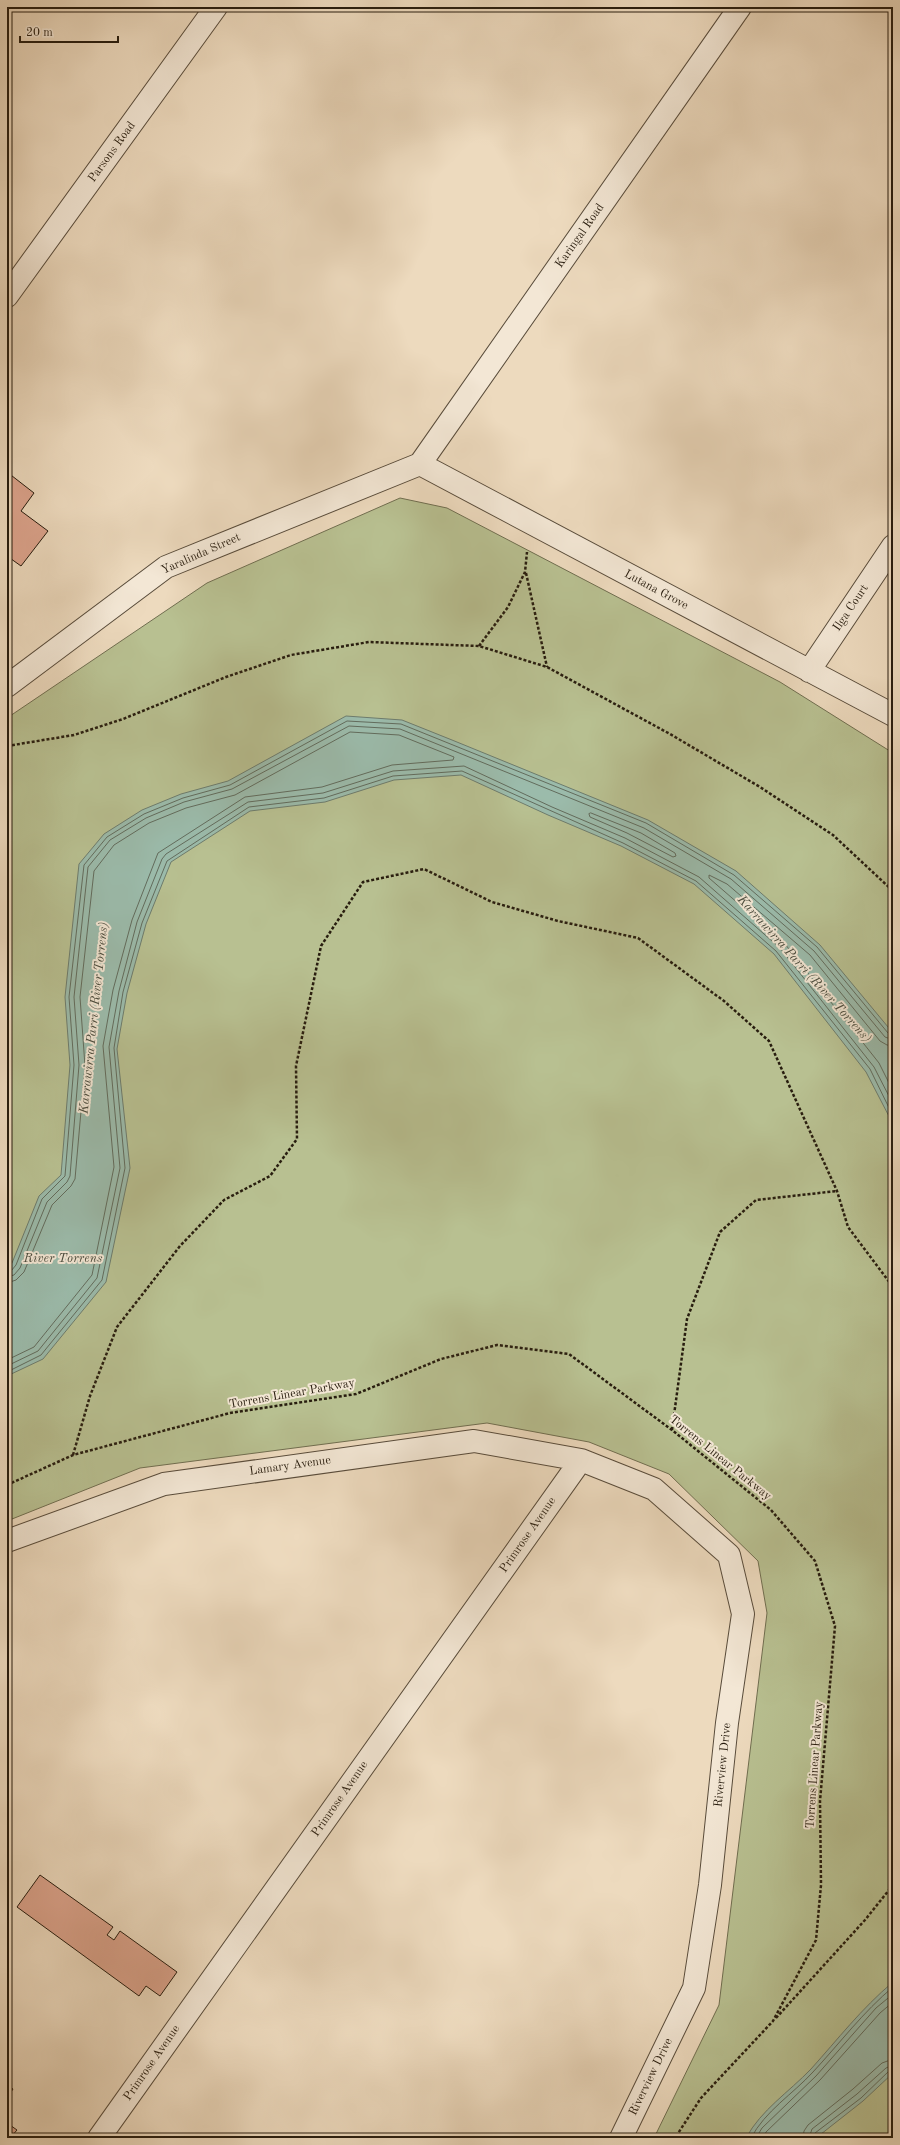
<svg xmlns="http://www.w3.org/2000/svg" width="900" height="2145" viewBox="0 0 900 2145" font-family="'Old Standard TT',serif">
<style>
.green{fill:#b8c091;stroke:#706e50}
.water{fill:#9bbbab;stroke:#6d7c6d}
.lines{fill:none;stroke-linecap:round;stroke-linejoin:round}
.shore{stroke:#626c5d;stroke-width:1}
.building{fill:#dca48d;stroke:#281d0f}
.minor-casing{stroke:#594c3b;stroke-width:24}
.path{stroke:#281d0f;stroke-width:2.5;stroke-dasharray:3 2;stroke-linecap:butt}
.minor{stroke:#f3e7d5;stroke-width:22}
.labels{text-anchor:middle;dominant-baseline:central;stroke-width:4;stroke-linejoin:round;paint-order:stroke}
.street-label{font-size:12px;fill:#281d0f;stroke:#f3e7d5}
.water-label{font-size:13px;font-style:italic;fill:#4a4c3e;stroke:#f3e7d5}
</style>
<rect width="100%" height="100%" fill="#eddabe"/>
<filter id="stains"><feTurbulence type="fractalNoise" baseFrequency=".005" numOctaves="4"/><feColorMatrix values="0 0 0 0 .2 0 0 0 0 .09 0 0 0 0 .02 0 0 0 .5 -.17"/></filter>
<radialGradient id="worn" r=".72"><stop offset=".6" stop-color="#630" stop-opacity="0"/><stop offset="1" stop-color="#630" stop-opacity=".3"/></radialGradient>
<!-- green -->
<path class="green" d="M400,498L447,508L780,682L893,753V2138H654L719,2005L767,1613L758,1561L669,1474L589,1442L487,1423L140,1468L7,1521V718L207,583Z"/>
<!-- water -->
<path class="water" d="M346,716L402,720L452,740L648,820L736,871L820,945L893,1033V1124L866,1072L774,954L694,884L621,846L548,815L461,775L394,780L325,802L250,811L171,862L146,924L127,993L117,1049L130,1168L106,1282L43,1359L7,1376V1270L12,1263L39,1196L61,1175L70,1065L65,997L79,864L104,834L142,810L181,794L228,781Z
M893,1982V2073L863,2101L816,2138H746C761,2110 789,2092 811,2069C838,2039 861,2009 893,1982Z"/>
<g class="lines">
<!-- shore -->
<path class="shore" d="M591,813L641,833L675,853L676,856L673,857L627,833L590,817L589,814Z
M893,1046L887,1045L880,1041L810,955L727,884L709,875V878L785,944L879,1063L893,1091
M7,1272L11,1271L16,1265L42,1199L65,1176L74,1065L69,997L84,865L107,837L144,814L183,798L230,785L347,721L401,724L646,823L734,875L817,947L888,1033L893,1035
M7,1277L14,1275L20,1268L47,1202L67,1182L70,1176L79,1065L74,997L88,867L110,840L146,818L184,802L232,789L349,726L400,729L644,828L731,879L814,951L885,1037L893,1040
M7,1283L16,1280L24,1272L52,1205L71,1186L75,1179L85,1066L80,997L94,871L114,845L149,823L186,808L235,795L350,732L399,735L454,757L453,760L392,765L322,787L245,797L158,853L132,920L113,990L103,1046L114,1167L92,1275L34,1347L7,1360
M7,1366L38,1351L97,1278L120,1168L109,1047L119,991L137,922L162,859L166,854L248,802L323,793L393,771L464,766L552,807L625,838L699,877L780,948L874,1067L893,1104
M7,1372L41,1355L102,1280L125,1168L114,1048L123,992L142,923L167,861L249,807L324,798L393,776L462,771L623,843L696,881L776,951L870,1069L893,1116
M751,2138C765,2111 793,2094 813,2072C840,2043 863,2012 893,1987
M756,2138L762,2128L816,2076L876,2008L893,1994
M763,2138L766,2132L820,2080L880,2013L893,2002
M803,2138L804,2131L808,2125L853,2089L882,2063L893,2059
M809,2138L812,2129L857,2094L886,2068L893,2065
M814,2138L815,2133L861,2098L889,2071L893,2070"/>
</g>
<!-- building -->
<path class="building" d="M7,472L34,493L21,511L48,531L21,566L7,556Z
M40,1875L113,1927L107,1935L114,1940L120,1931L177,1972L160,1996L146,1986L139,1996L17,1907Z
M7,2085L13,2089L7,2098Z
M7,2123L17,2130L10,2138H7Z"/>
<g class="lines">
<defs>
<path id="minor" d="M7,296L216,7
M420,464L740,7
M420,464L893,715
M809,671L893,546
M7,686L166,567L420,464
M7,1541L164,1484L474,1441L581,1460L654,1489L729,1555L743,1614L727,1723L710,1885L694,1988L621,2138
M99,2138L581,1460"/>
</defs>
<!-- minor casing -->
<use href="#minor" class="minor-casing"/>
<!-- path -->
<path class="path" d="M526,573L547,667
M479,646L508,607L525,572L527,552
M7,746L74,735L123,719L226,677L291,655L369,642L479,646L547,667L670,734L760,787L833,835L893,891
M672,1430L687,1319L720,1232L756,1200L837,1191
M73,1455L90,1396L117,1327L180,1246L224,1200L270,1176L297,1139L296,1066L321,946L363,882L424,869L492,902L558,921L638,938L724,1001L769,1041L837,1191L848,1227L893,1287
M7,1485L73,1455L230,1413L356,1394L441,1359L497,1345L569,1354L672,1430L771,1510L815,1561L835,1626L820,1801L821,1885L816,1940L773,2021L701,2098L675,2138
M776,2018L865,1920L893,1885"/>
<!-- minor -->
<use href="#minor" class="minor"/>
</g>
<g class="labels">
<!-- street labels -->
<g class="street-label">
<text transform="translate(112 152) rotate(-54)">Parsons Road</text>
<text transform="translate(580 236) rotate(-55)">Karingal Road</text>
<text transform="translate(201 554) rotate(-24)">Yaralinda Street</text>
<text transform="translate(656 590) rotate(28)">Lutana Grove</text>
<text transform="translate(851 608) rotate(-56)">Ilga Court</text>
<text transform="translate(292 1394) rotate(-10)">Torrens Linear Parkway</text>
<text transform="translate(720 1458) rotate(39)">Torrens Linear Parkway</text>
<text transform="translate(290 1466) rotate(-8)">Lamary Avenue</text>
<text transform="translate(528 1535) rotate(-55)">Primrose Avenue</text>
<text transform="translate(723 1765) rotate(-84)">Riverview Drive</text>
<text transform="translate(815 1765) rotate(-86)">Torrens Linear Parkway</text>
<text transform="translate(340 1799) rotate(-55)">Primrose Avenue</text>
<text transform="translate(152 2063) rotate(-55)">Primrose Avenue</text>
<text transform="translate(651 2077) rotate(-64)">Riverview Drive</text>
</g>
<!-- water labels -->
<g class="water-label">
<text transform="translate(804 969) rotate(48)">Karrawirra Parri (River Torrens)</text>
<text transform="translate(94 1018) rotate(-84)">Karrawirra Parri (River Torrens)</text>
<text x="63" y="1258">River Torrens</text>
</g>
</g>
<!-- margin -->
<rect width="900" height="2145" fill="none" stroke="#eddabe" stroke-width="24"/>
<rect x="8" y="8" width="884" height="2129" fill="none" stroke="#281d0f" stroke-width="2"/>
<rect x="12" y="12" width="876" height="2121" fill="none" stroke="#281d0f"/>
<!-- scale -->
<path d="M20 36v6h98v-6" fill="none" stroke="#281d0f" stroke-width="2"/>
<text x="26" y="36" font-size="12" fill="#281d0f" stroke="#f3e7d5" stroke-width="3" paint-order="stroke">20 m</text>
<rect width="100%" height="100%" filter="url(#stains)"/>
<rect width="100%" height="100%" fill="url(#worn)"/>
</svg>
